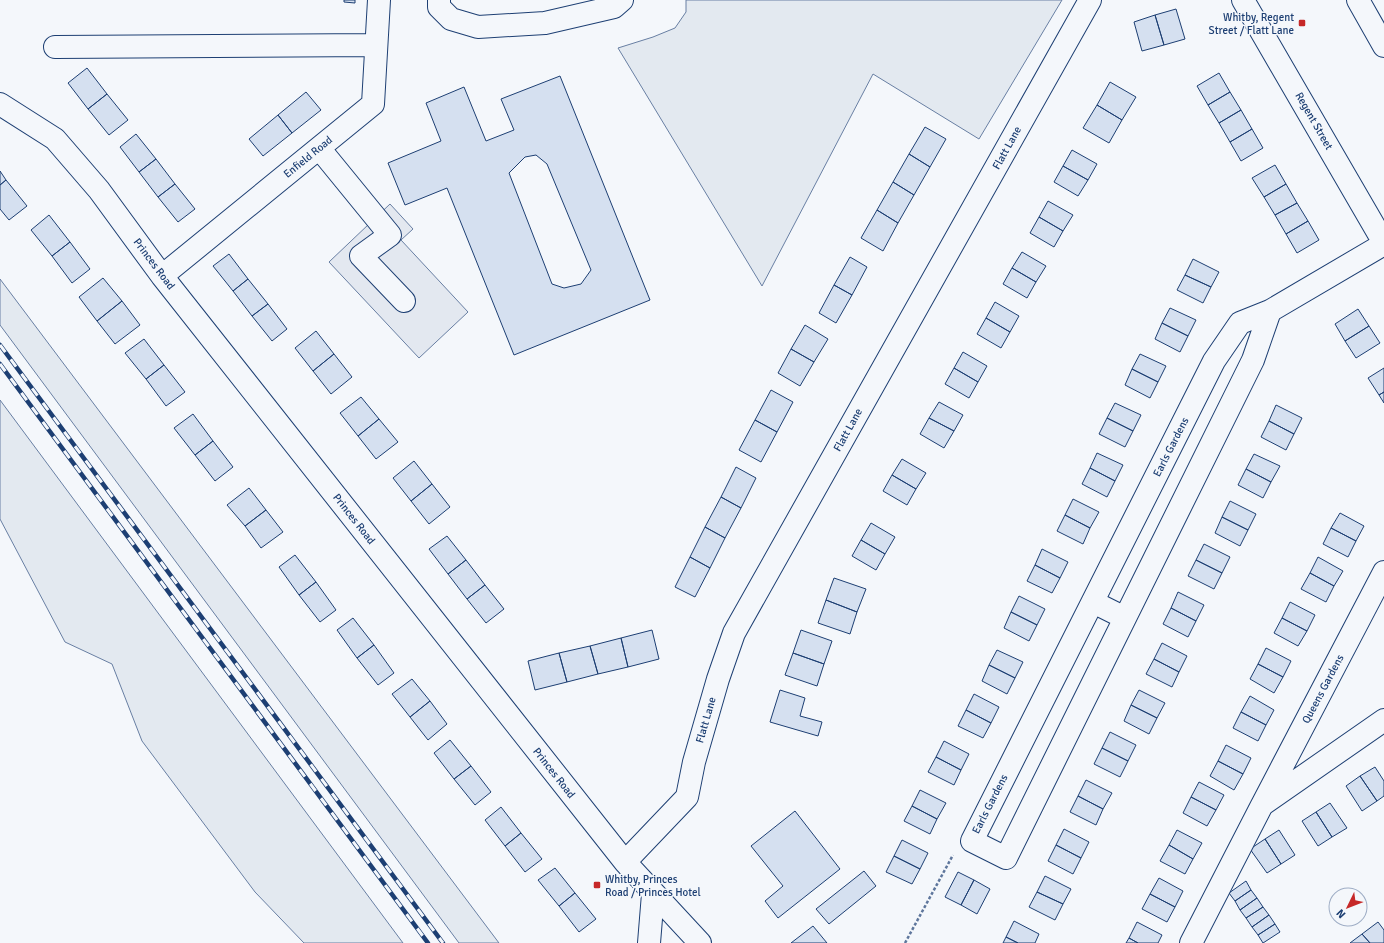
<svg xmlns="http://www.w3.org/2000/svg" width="1384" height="943" viewBox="0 0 1384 943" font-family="Signika,sans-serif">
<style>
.green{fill:#e3e9f0;stroke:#687fa3}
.parking{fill:#e3e8f0;stroke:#687fa3}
.building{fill:#d5e0f0;stroke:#1d3f73;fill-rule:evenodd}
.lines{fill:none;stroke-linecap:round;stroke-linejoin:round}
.minor-casing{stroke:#1d3f73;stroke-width:24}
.path{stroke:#5e769c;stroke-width:2.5;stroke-dasharray:3 2;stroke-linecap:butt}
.minor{stroke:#f4f7fb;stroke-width:22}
.rail-casing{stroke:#1d3f73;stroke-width:4.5}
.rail{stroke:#f4f7fb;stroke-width:3;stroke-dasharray:9;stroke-linecap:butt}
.poi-dot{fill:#c62828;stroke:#f4f7fb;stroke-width:1.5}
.labels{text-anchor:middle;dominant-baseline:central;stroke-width:3;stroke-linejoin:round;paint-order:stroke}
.poi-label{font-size:11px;fill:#1d3f73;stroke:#f4f7fb;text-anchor:end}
.street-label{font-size:11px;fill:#1d3f73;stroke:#f4f7fb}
</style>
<rect width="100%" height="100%" fill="#f4f7fb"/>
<!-- green -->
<path class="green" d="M686,0H1062L979,139L873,74L762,286L618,48L653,37L675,28L686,12Z
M0,279L499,943H459L0,325Z
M0,400L403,943H304L255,892L142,741L112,664L65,642L0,519Z"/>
<!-- parking -->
<path class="parking" d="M390,204L413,229L401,240L468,312L419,358L329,262Z"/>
<!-- building -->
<path class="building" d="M344,0H355V3L344,2Z
M1176,9L1185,39L1164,45L1155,15Z
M1155,15L1164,45L1142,51L1134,22Z
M87,68L107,94L88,109L68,83Z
M1219,73L1230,92L1208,105L1197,86Z
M560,76L650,300L514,355L447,188L405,205L388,163L441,141L426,103L464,87L486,141L514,130L501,99ZM536,155L547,164L591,270L581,284L564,288L552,284L509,173L525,157Z
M1110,82L1136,97L1122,120L1097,105Z
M306,92L321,110L292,133L278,115Z
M1230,92L1241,110L1219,123L1208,105Z
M107,94L128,120L109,135L88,109Z
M1097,105L1122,120L1109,143L1083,128Z
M1241,110L1252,129L1230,142L1219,123Z
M278,115L292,133L263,156L249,139Z
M925,127L946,139L930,167L909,154Z
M1252,129L1263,148L1241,161L1230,142Z
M136,134L156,159L139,172L120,147Z
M1072,150L1097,164L1088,180L1063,166Z
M909,154L930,167L914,195L893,182Z
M156,159L175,184L158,197L139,172Z
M1275,165L1286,184L1264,197L1252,178Z
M1063,166L1088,180L1078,196L1054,182Z
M0,171L6,180L0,185Z
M6,180L27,206L9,220L0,209V185Z
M893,182L914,195L898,223L877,210Z
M175,184L195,209L178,222L158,197Z
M1286,184L1297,203L1275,215L1264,197Z
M1048,201L1073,215L1063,231L1039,217Z
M1297,203L1308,221L1286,234L1275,215Z
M877,210L898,223L883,251L861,238Z
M49,215L70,242L52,256L31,230Z
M1039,217L1063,231L1054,247L1030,233Z
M1308,221L1319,240L1297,253L1286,234Z
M70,242L90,269L72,283L52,256Z
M1022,252L1046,266L1036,282L1012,268Z
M229,254L248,279L233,291L213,266Z
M850,257L867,267L852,295L834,285Z
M1193,259L1219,272L1211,287L1185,275Z
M1012,268L1036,282L1027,298L1003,284Z
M1185,275L1211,287L1203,303L1177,290Z
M103,278L122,301L97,321L79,297Z
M248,279L268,304L252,316L233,291Z
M834,285L852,295L836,323L819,313Z
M122,301L140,325L115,344L97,321Z
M995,302L1019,316L1010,332L986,318Z
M268,304L287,329L272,341L252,316Z
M1170,308L1196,320L1188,336L1162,323Z
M1358,309L1369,326L1345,341L1335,324Z
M986,318L1010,332L1001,348L977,334Z
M1162,323L1188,336L1180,352L1155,339Z
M805,325L828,339L814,362L791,349Z
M1369,326L1380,343L1356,358L1345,341Z
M316,331L334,354L313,371L295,348Z
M144,339L164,365L146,379L125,353Z
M791,349L814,362L800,386L778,373Z
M963,352L987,366L978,382L954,368Z
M334,354L352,377L331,394L313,371Z
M1140,354L1166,366L1158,382L1132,369Z
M164,365L185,392L166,406L146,379Z
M954,368L978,382L969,398L945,384Z
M1384,368V392L1379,395L1368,378Z
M1132,369L1158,382L1150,398L1125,385Z
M771,390L793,402L777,432L755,420Z
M1384,392V403L1379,395Z
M361,397L379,419L358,436L340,413Z
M939,402L963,415L954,431L929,418Z
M1115,403L1141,415L1133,431L1107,418Z
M1276,405L1302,418L1294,434L1269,421Z
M193,414L213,441L195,455L174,428Z
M929,418L954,431L944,448L920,434Z
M1107,418L1133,431L1125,447L1099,434Z
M379,419L398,442L376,459L358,436Z
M755,420L777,432L761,462L739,450Z
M1269,421L1294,434L1286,450L1261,437Z
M213,441L233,467L215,481L195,455Z
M1097,453L1123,465L1115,481L1090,468Z
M1254,454L1280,466L1271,482L1246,469Z
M902,459L926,473L916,489L892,475Z
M414,461L432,484L411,501L393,478Z
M736,467L756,478L741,508L721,497Z
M1090,468L1115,481L1107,497L1082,484Z
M1246,469L1271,482L1263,498L1238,485Z
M892,475L916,489L907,505L883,491Z
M432,484L450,507L429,524L411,501Z
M249,488L266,510L245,526L227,505Z
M721,497L741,508L725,538L705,527Z
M1073,499L1099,512L1090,528L1065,515Z
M1230,501L1256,514L1248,530L1222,517Z
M266,510L283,532L261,548L245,526Z
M1340,513L1364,526L1356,541L1331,528Z
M1065,515L1090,528L1083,544L1057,531Z
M1222,517L1248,530L1240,546L1215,533Z
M871,523L895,537L885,554L861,540Z
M705,527L725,538L710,568L690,557Z
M1331,528L1356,541L1348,557L1323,544Z
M447,536L466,560L448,574L429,549Z
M861,540L885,554L876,570L852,556Z
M1204,544L1230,557L1222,573L1196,560Z
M1042,549L1068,562L1060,578L1035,565Z
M295,555L316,582L299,595L279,567Z
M690,557L710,568L695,597L675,587Z
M1318,557L1343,571L1334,586L1310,573Z
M466,560L485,585L467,599L448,574Z
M1196,560L1222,573L1214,589L1188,576Z
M1035,565L1060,578L1052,593L1027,581Z
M1310,573L1334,586L1326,602L1301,589Z
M834,578L866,589L857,612L826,600Z
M316,582L336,610L320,622L299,595Z
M485,585L504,609L486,623L467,599Z
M1178,592L1204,605L1196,621L1171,608Z
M1019,596L1045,609L1037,625L1011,612Z
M826,600L857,612L850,634L818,623Z
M1290,602L1315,615L1307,631L1282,618Z
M1171,608L1196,621L1188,637L1163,624Z
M1011,612L1037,625L1029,641L1004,628Z
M353,618L374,645L357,658L337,630Z
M1282,618L1307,631L1298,646L1274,633Z
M652,630L659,659L628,667L621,638Z
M801,630L832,641L824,664L793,653Z
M621,638L628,667L598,674L590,646Z
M1162,643L1187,656L1179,672L1154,659Z
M374,645L394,673L378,685L357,658Z
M590,646L598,674L567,682L559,653Z
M1266,648L1291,661L1283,677L1258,664Z
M997,650L1023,662L1015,678L989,665Z
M559,653L567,682L535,690L528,661Z
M793,653L824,664L817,686L785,675Z
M1154,659L1179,672L1172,687L1146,674Z
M1258,664L1283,677L1274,693L1250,679Z
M989,665L1015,678L1007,694L982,681Z
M412,679L430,701L410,717L392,694Z
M780,690L805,698L800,716L822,722L818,736L770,722Z
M1139,690L1165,703L1157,718L1131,705Z
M974,694L999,707L991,723L966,710Z
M1250,696L1274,710L1266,725L1241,712Z
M430,701L447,724L428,740L410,717Z
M1131,705L1157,718L1149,734L1124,721Z
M966,710L991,723L983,738L958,726Z
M1241,712L1266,725L1258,741L1233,728Z
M1110,732L1136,745L1128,761L1102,748Z
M450,740L471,766L454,779L434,753Z
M944,741L969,754L961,770L936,757Z
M1226,745L1251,758L1243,774L1218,761Z
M1102,748L1128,761L1120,777L1094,764Z
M936,757L961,770L954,785L928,772Z
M1218,761L1243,774L1234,790L1210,776Z
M471,766L491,792L475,805L454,779Z
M1375,767L1384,781V796L1377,801L1360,776Z
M1360,776L1377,801L1362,811L1346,786Z
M1086,780L1112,793L1103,809L1078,796Z
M1199,782L1224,795L1216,810L1191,797Z
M920,790L946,803L937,819L912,806Z
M1078,796L1103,809L1096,825L1070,812Z
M1191,797L1216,810L1207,826L1183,813Z
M1330,803L1347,828L1332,837L1316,812Z
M912,806L937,819L930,834L904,821Z
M501,807L521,833L505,846L485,820Z
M795,811L840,869L778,918L765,901L783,886L751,846Z
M1316,812L1332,837L1318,846L1302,821Z
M1064,829L1089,842L1081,858L1056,845Z
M1177,830L1202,843L1193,859L1169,845Z
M1279,830L1295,855L1281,864L1265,839Z
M521,833L542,859L525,872L505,846Z
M1265,839L1281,864L1267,873L1250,849Z
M902,840L928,853L920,869L894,856Z
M1056,845L1081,858L1073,874L1048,861Z
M1169,845L1193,859L1185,874L1160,861Z
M894,856L920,869L912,884L886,872Z
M555,868L575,893L559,906L538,880Z
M864,871L876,886L829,924L816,909Z
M958,872L974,880L961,905L945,897Z
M1045,876L1071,889L1063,904L1037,892Z
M1159,878L1183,891L1175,907L1150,894Z
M974,880L990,889L977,914L961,905Z
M1246,881L1251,890L1235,901L1229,893Z
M1251,890L1257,898L1240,910L1235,901Z
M1037,892L1063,904L1055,920L1029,907Z
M575,893L596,919L579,932L559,906Z
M1150,894L1175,907L1167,922L1142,909Z
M1257,898L1263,907L1246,918L1240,910Z
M1263,907L1269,915L1252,927L1246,918Z
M1269,915L1275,924L1258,935L1252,927Z
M1014,921L1039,934L1035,943H1018L1006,937Z
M1137,922L1162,935L1158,943H1138L1129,938Z
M1378,922L1384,930V943H1370L1362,934Z
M1275,924L1280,932L1263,943L1258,935Z
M813,926L827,943H791Z
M1362,934L1370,943H1350Z
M1006,937L1018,943H1003Z
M1129,938L1138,943H1126Z"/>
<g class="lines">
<defs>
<path id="minor" d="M439,0V7L451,19L478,27L545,23L614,7L622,0
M1243,0L1384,243
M1358,0L1384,46
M55,47L376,45
M0,104L55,139L99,190L162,276L625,862L700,943
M319,148L390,235L361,256L404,301
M162,276L373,104L379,0
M1270,311L1253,360L1006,858L972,841L1214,361L1240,323L1270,311L1384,244
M1384,572L1262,805L1384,720
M1093,602L1125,618
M625,862L687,797L694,762L718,679L734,633L1090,0
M649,943L653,894
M1191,943L1262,805"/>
</defs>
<!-- minor casing -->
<use href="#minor" class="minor-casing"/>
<!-- path -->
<path class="path" d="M905,943L953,855"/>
<!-- minor -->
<use href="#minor" class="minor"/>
<defs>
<path id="rail" d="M0,345L443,943
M0,364L428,943"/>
</defs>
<!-- rail casing -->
<use href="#rail" class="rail-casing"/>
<!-- rail -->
<use href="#rail" class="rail"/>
</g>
<!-- markers -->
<g class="poi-dot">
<rect x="1298" y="19" width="8" height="8" rx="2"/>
<rect x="593" y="881" width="8" height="8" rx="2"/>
</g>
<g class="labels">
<!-- poi labels -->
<g class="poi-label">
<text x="1294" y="17">Whitby, Regent<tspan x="1294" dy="13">Street / Flatt Lane</tspan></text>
<text x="605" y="879" text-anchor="start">Whitby, Princes<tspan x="605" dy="13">Road / Princes Hotel</tspan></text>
</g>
<!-- street labels -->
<g class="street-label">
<text transform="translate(1314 121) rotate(60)">Regent Street</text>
<text transform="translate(1007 148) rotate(-61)">Flatt Lane</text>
<text transform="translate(308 157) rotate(-39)">Enfield Road</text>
<text transform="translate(154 264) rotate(53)">Princes Road</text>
<text transform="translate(848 430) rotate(-61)">Flatt Lane</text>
<text transform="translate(1171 447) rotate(-63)">Earls Gardens</text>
<text transform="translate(354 519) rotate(52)">Princes Road</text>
<text transform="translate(1323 689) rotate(-62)">Queens Gardens</text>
<text transform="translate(706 720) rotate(-74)">Flatt Lane</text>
<text transform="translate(554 773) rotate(52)">Princes Road</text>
<text transform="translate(990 804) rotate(-63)">Earls Gardens</text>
</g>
</g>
<!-- north arrow -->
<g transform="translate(1348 907) rotate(227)"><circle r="19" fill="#f4f7fb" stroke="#9eadc5"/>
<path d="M0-3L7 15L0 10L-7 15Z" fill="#c62828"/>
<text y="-6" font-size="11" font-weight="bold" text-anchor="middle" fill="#1d3f73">N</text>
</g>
</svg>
